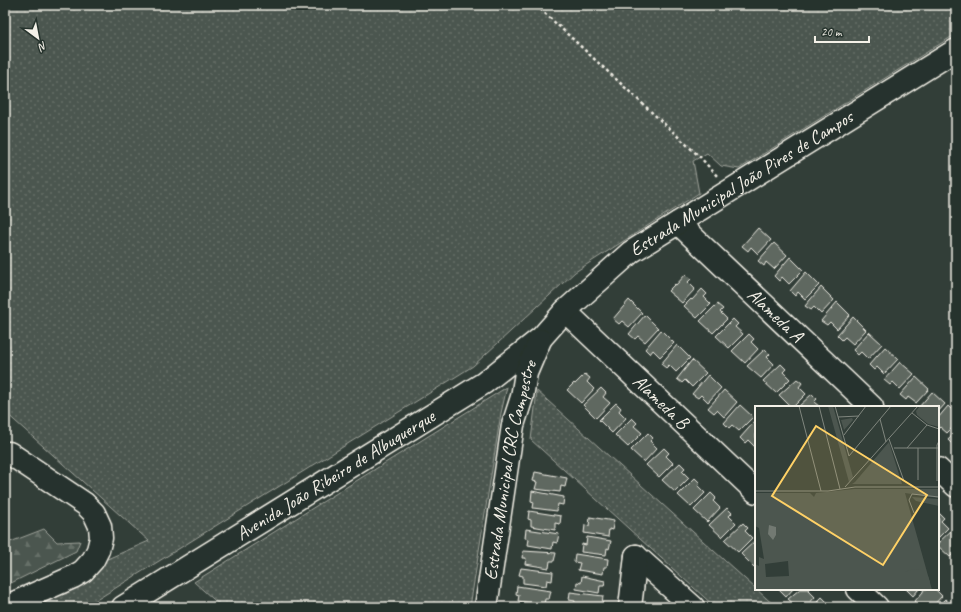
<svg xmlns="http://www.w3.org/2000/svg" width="961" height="612" viewBox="0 0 961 612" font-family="Caveat,sans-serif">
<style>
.grass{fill:url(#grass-dots);stroke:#a0a49c}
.forest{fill:url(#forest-firs);stroke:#a0a49c}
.building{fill:#5f6861;stroke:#f4f1e8}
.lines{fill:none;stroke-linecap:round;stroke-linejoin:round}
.minor-casing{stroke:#f4f1e8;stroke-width:25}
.path{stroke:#f4f1e8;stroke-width:2.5;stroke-dasharray:3 3;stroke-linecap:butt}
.minor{stroke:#26332d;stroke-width:22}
.labels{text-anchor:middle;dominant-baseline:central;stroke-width:3.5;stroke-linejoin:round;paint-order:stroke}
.street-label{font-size:19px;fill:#f4f1e8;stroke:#26332d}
.inset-road{fill:none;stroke:#80867e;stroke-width:1}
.view{fill:#ffd166;fill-opacity:0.15;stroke:#ffd166;stroke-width:2}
.inset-edge{fill:none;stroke:#f4f1e8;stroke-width:2}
</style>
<defs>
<pattern id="grass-dots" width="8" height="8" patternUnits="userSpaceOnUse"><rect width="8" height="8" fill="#4c564f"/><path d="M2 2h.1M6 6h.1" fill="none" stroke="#666f68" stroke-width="1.8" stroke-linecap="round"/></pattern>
<pattern id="forest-firs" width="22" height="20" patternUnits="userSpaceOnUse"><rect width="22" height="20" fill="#4c564f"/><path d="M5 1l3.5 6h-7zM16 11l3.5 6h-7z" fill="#666f68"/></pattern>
</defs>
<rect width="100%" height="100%" fill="#323e38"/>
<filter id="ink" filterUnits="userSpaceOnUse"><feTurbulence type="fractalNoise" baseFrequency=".025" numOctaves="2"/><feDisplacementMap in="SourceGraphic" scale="8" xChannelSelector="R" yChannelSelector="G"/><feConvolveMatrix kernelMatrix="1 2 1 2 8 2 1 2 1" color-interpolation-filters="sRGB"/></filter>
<g filter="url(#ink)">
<!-- grass -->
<path class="grass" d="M5,5H956V34L739,169L721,166L707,153L693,161L699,193L575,272L473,366L85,607H5V603L149,541L5,412Z
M507,387L501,413L470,607H222L194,582Z
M537,391L776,607H715L531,440Z"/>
<!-- forest -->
<path class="forest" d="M44,529L57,542L80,541L76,551L5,586V544Z"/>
<!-- building -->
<path class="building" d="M758,228L771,240L758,254L751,247L748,251L742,246Z
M774,243L787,255L774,269L766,262L764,266L758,261Z
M790,257L803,270L789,284L782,277L779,281L774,276Z
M806,272L819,285L805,299L798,292L795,296L790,291Z
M686,274L691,279L688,282L695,289L682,303L668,291L675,284L676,285Z
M821,287L834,300L821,314L814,307L811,310L805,306Z
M702,289L707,294L704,297L711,304L697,318L684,306L691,299L692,300Z
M629,300L642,313L629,327L622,321L619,324L613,319Z
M837,302L850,315L837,329L830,322L827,325L821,321Z
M717,304L723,309L720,312L727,319L713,333L700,321Z
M645,315L658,328L645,342L638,336L635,339L629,334Z
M853,317L866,330L853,344L845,337L842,340L837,335Z
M733,319L738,324L735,327L743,334L729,348L716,336Z
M661,330L674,343L660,357L653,350L650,354L645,349Z
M869,332L882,344L868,359L861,352L858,355L853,350Z
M749,334L754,339L751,342L758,349L745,363L732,351Z
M677,345L690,358L676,372L669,365L666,368L661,364Z
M885,347L898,359L884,374L877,367L874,370L869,365Z
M765,349L770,354L767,357L774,364L761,378L747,366Z
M692,360L706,373L692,387L685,380L682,383L677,379Z
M900,362L914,374L900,389L893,382L890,385L884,380Z
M781,364L786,369L783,372L790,379L776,393L763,381Z
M585,374L590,378L587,382L594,389L581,403L567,390L574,383L575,384Z
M708,375L721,388L708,402L701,395L698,398L692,394Z
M916,377L929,389L916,403L908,397L906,400L900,395Z
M797,379L802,383L799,387L806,394L793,407H791L779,395Z
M601,388L606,393L603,397L610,403L596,418L583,405Z
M724,390L737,402L724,417L717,410L714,413L708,408Z
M932,392L945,404L938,412V407H919Z
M812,394L817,399L814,402L820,407H798Z
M616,403L621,408L619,411L626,418L612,433L599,420Z
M740,405L753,417L739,431L732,425L729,428L724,423Z
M948,406L956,414V424L947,433L940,427L938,429V418Z
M632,418L637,423L634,426L642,433L628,447L615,435Z
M756,420V446L755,447L748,440L745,443L740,438Z
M956,431V442L953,445L948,440Z
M648,433L653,438L650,441L657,448L644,462L631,450Z
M664,448L669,453L666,456L673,463L659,477L646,465Z
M680,463L685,468L682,471L689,478L675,492L662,480Z
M535,472L567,478L565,487L561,486L560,492L535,489L537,482L533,481Z
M695,478L700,483L698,486L705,493L691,507L678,495Z
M532,491L564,497L563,505L558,504L557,511L533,508L534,502L531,501Z
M711,493L716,498L713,501L720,508L707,522L694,510Z
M727,508L732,513L729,516L736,523L722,537L709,525Z
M529,511L561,516L560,524L555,523V530L531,526V520L528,519Z
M939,513L944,518L941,521L948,528L938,538Z
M590,517L614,521L612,530L609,529L608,537L584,533L585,525L589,526Z
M743,523L748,528L745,531L752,538L738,552L725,540Z
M954,528L956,529V551L950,557L938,546V543Z
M526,529L559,534L557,543L553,542L552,549L528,545L529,539L525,538Z
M587,537L611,541L609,549L607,548L606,555L581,552L582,544L586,545Z
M756,540V565L754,567L741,554Z
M523,551L556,553L554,561H550L549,568L525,564L526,558H522Z
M575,554L608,559L607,567H604L603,574L578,570L580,563L574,562Z
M521,568L553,572L552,581L547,580L546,586L523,583V576L519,575Z
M582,576L605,581L604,586H600L599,593L576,589L577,582L581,583Z
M517,586L551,591L549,599H545L544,605L518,601L519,595L516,594Z
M778,589H793L786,597Z
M800,589H809L808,590L815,597L806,607H797L788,599Z
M906,589H919L913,596Z
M924,589H935L942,596L932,607H925L922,604L918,607L914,602L923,592V591Z
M570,592L603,596L602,605L598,604V607H574L575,601L569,600Z
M822,597L827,602L824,605L826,607H812Z
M945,599L954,607H939L938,606Z
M514,605L531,607H514Z"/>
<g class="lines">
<defs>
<g id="minor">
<path id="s1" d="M678,223L872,407"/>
<path id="s2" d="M565,311L756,492"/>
<path d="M938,469L956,486"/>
<path d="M636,556L693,607"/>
<path d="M858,589L877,607"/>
<path d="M5,607L73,577L83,571L93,560L98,550L101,538L100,526L94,513L85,504L9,453"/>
<path id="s3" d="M123,607L484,383L542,337L565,311L631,252L956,50"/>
<path id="s4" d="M486,607L513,425L522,397L526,373L540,340"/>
<path d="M630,607L636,556"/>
</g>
</defs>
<!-- minor casing -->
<use href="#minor" class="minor-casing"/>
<!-- path -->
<path class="path" d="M536,5L700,157L717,176"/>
<!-- minor -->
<use href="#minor" class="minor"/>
</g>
</g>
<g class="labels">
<!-- street labels -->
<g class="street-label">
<text stroke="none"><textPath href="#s3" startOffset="752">Estrada Municipal João Pires de Campos</textPath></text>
<text stroke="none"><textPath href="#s1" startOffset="134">Alameda A</textPath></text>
<text stroke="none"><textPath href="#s2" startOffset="132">Alameda B</textPath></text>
<text stroke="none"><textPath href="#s4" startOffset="139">Estrada Municipal CRC Campestre</textPath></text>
<text stroke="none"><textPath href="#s3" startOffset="250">Avenida João Ribeiro de Albuquerque</textPath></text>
</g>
</g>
<!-- overview -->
<g transform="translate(755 406)">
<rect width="184" height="184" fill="#323e38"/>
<path d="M73,0H78L98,71L94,76ZM97,12L98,14L89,24L86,14ZM134,36L147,78H97L100,76ZM99,83H184V92L150,87L177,184H0V158L4,160V151L9,153L4,122L0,120V87H55L59,91L61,87ZM33,155L34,170L11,171L10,158Z" fill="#4c564f" fill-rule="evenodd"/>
<path d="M157,91L184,93V100L161,95ZM158,163L166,164L173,170L175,176L172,182L160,181L150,175V166Z" fill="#4c564f"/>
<path d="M165,0H184V21L173,18L162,9L161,5Z" fill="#4c564f"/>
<path d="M14,119L21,121V129L18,134L13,128Z" fill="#727972"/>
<path class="inset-road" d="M44,0L66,85M64,0L85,83M80,0L94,50M157,7L172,19L184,23M83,11L104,10M125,13L131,36M89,29L111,0M134,33L149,75M139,42H184M152,42L172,19M94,50L136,0M163,74V42M182,75V39L184,35M90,81L163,0M0,85H73L100,81H184M159,107L154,94L157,88L184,91"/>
<path class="view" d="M61,20L172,89L128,159L17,90Z"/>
<rect width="184" height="184" class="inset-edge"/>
</g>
<!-- margin -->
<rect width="961" height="612" fill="none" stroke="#26332d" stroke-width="20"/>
<rect x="10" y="10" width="941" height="592" fill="none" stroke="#f4f1e8" stroke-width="1.5" filter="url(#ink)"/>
<!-- north arrow -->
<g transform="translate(38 38) rotate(148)" stroke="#26332d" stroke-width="3" paint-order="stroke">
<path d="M0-3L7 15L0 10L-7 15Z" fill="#f4f1e8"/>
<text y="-6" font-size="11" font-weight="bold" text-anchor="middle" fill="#f4f1e8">N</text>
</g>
<!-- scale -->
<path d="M815 36v6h54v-6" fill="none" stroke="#f4f1e8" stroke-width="2"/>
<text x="821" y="36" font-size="12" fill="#f4f1e8" stroke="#26332d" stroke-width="3" paint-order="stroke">20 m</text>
</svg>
